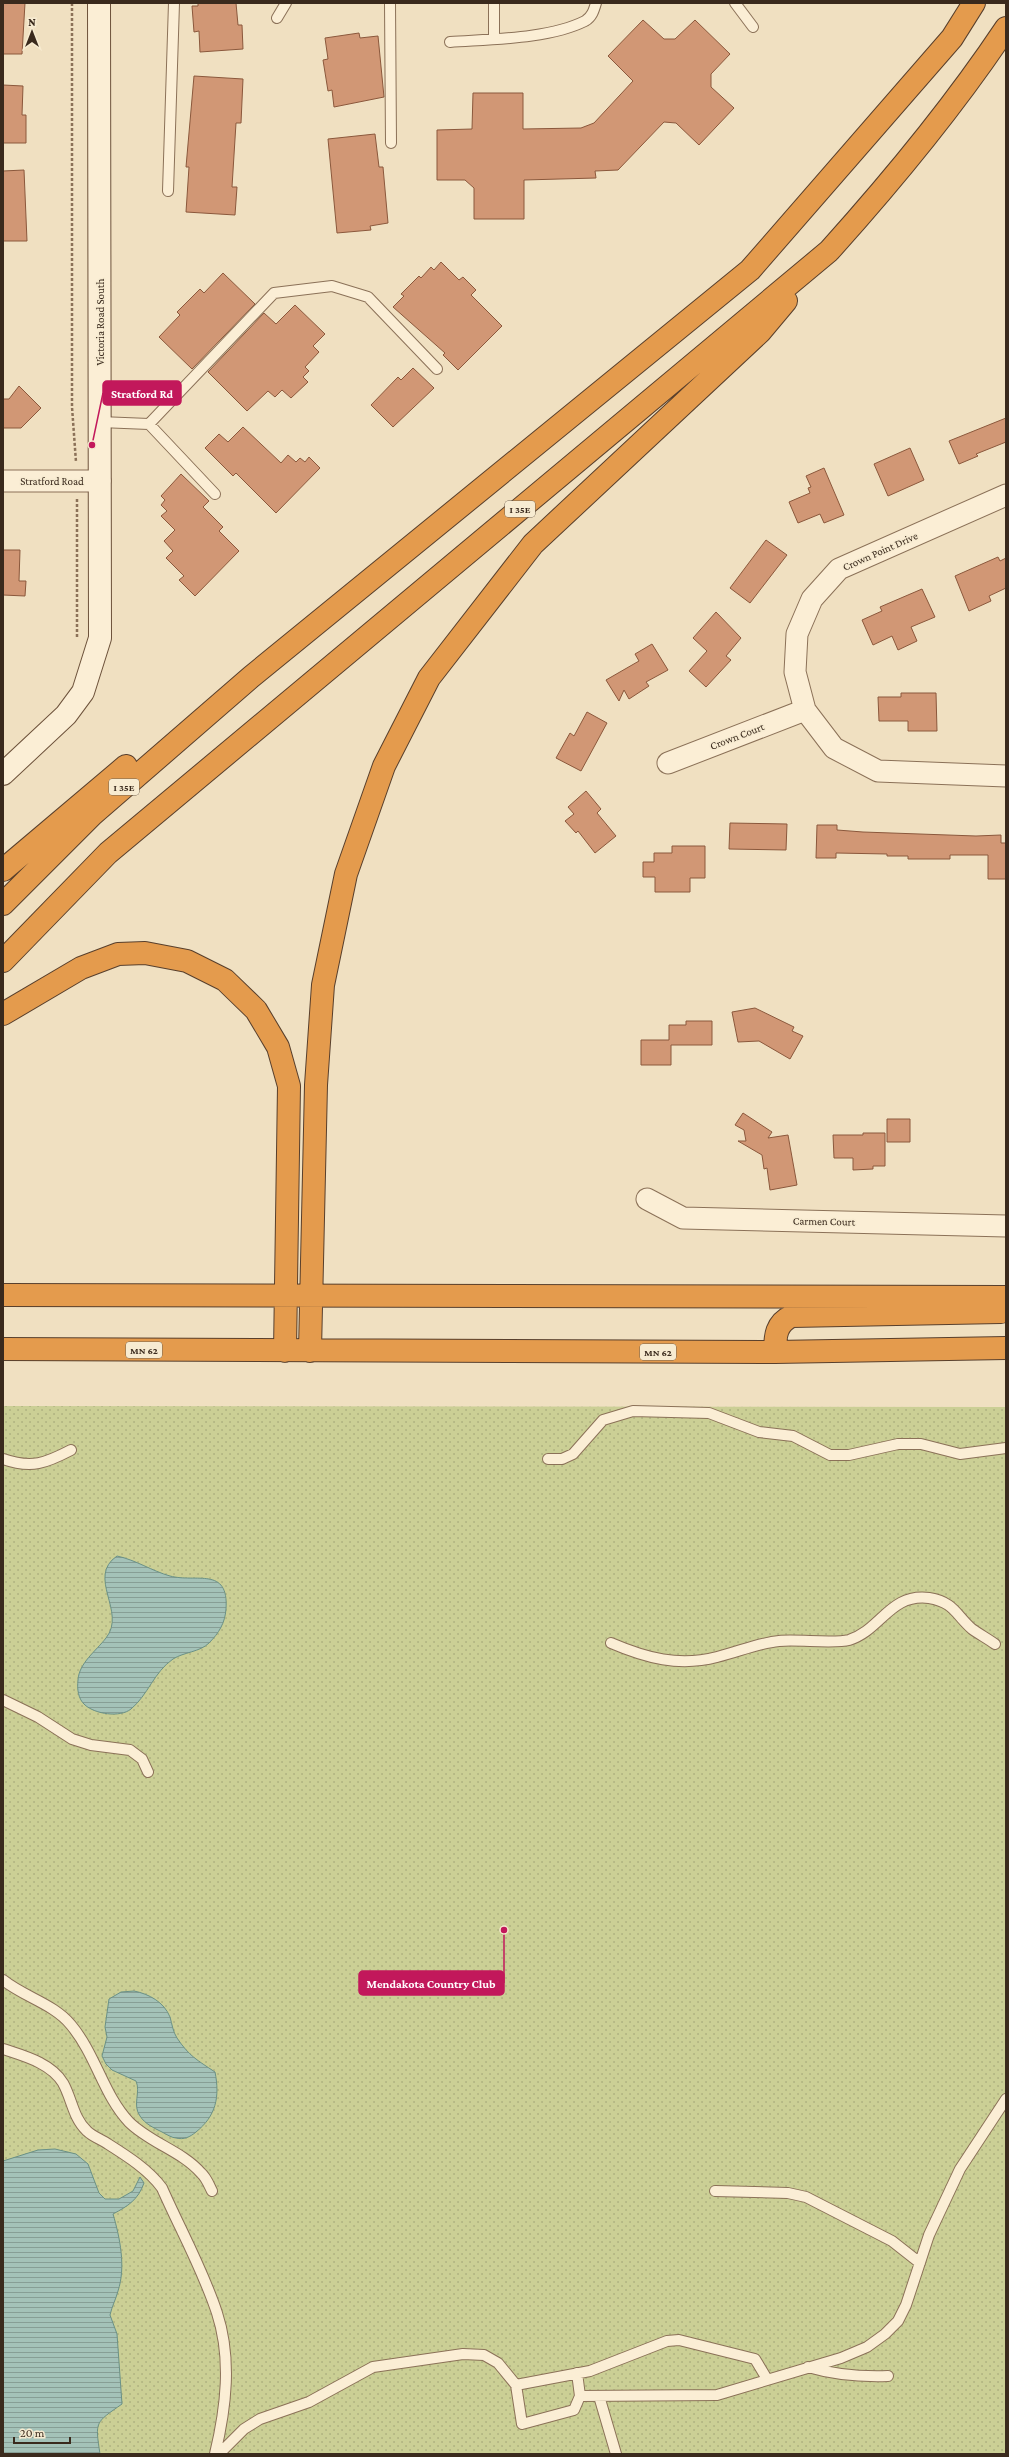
<svg xmlns="http://www.w3.org/2000/svg" width="1009" height="2457" viewBox="0 0 1009 2457" font-family="'Crimson Pro',serif">
<style>
.grass{fill:url(#grass-dots)}
.water{fill:url(#water-rules);stroke:#6a9186}
.building{fill:#d19775;stroke:#8b583c}
.lines{fill:none;stroke-linecap:round;stroke-linejoin:round}
.lane-casing{stroke:#8b7158;stroke-width:12}
.street-casing{stroke:#8b7158;stroke-width:23}
.secondary-casing{stroke:#6d523b;stroke-width:24}
.highway-casing{stroke:#583f2c;stroke-width:24}
.path{stroke:#8b7158;stroke-width:2.5;stroke-dasharray:3 2;stroke-linecap:butt}
.lane{stroke:#fbeed5;stroke-width:10}
.street{stroke:#fbeed5;stroke-width:21}
.secondary{stroke:#fbeed5;stroke-width:22}
.highway{stroke:#e49b4d;stroke-width:22}
.labels{text-anchor:middle;dominant-baseline:central;stroke-width:3;stroke-linejoin:round;paint-order:stroke}
.shield{fill:#f7ebd1;stroke:#736453;stroke-width:1}
.shield-label{font-size:10px;font-weight:bold;fill:#3a2a1d}
.street-label{font-size:11px;fill:#3a2a1d;stroke:#f7ebd1}
.leader{fill:none;stroke:#c2185b;stroke-width:1.5}
.callout-dot{fill:#c2185b;stroke:#f7ebd1;stroke-width:1.5}
.callout{fill:#c2185b;stroke:#c2185b;stroke-width:1.5}
.callout-label{font-size:12px;text-anchor:middle;font-weight:bold;fill:#fff}
</style>
<defs>
<pattern id="grass-dots" width="8" height="8" patternUnits="userSpaceOnUse"><rect width="8" height="8" fill="#cbcf95"/><path d="M2 2h.1M6 6h.1" fill="none" stroke="#afb280" stroke-width="1.8" stroke-linecap="round"/></pattern>
<pattern id="water-rules" width="6" height="5" patternUnits="userSpaceOnUse"><rect width="6" height="5" fill="#a4c2b8"/><path d="M0 2.5h6" fill="none" stroke="#879e95"/></pattern>
</defs>
<rect width="100%" height="100%" fill="#f0e0c1"/>
<!-- grass -->
<path class="grass" d="M3,1406L1006,1407V2454H3Z"/>
<!-- water -->
<path class="water" d="M117,1556C136,1560 152,1571 170,1576C196,1583 229,1566 226,1609C225,1623 219,1633 209,1643C200,1652 184,1652 173,1659C154,1672 148,1695 131,1709C120,1718 95,1714 85,1705C78,1699 77,1689 78,1680C79,1663 96,1651 106,1638C127,1612 86,1577 117,1556Z
M134,1991C149,1994 164,2002 170,2017C172,2024 173,2032 177,2038C189,2056 197,2060 215,2072C220,2097 216,2116 196,2132C190,2137 184,2140 176,2138C172,2138 166,2134 162,2132C154,2128 145,2124 140,2116C132,2105 141,2092 136,2081L112,2070L106,2064L102,2056L107,2037L105,2027L109,1999L121,1992Z
M55,2149L76,2154L88,2164L99,2193L105,2199H119L133,2191L140,2177L144,2183C138,2200 128,2206 113,2214C120,2238 126,2267 118,2291C116,2299 112,2306 110,2315L117,2334L122,2404C95,2423 95,2421 100,2454H3V2161L38,2150Z"/>
<!-- building -->
<path class="building" d="M3,3H25L22,54H3Z
M198,3H236L238,25H242L243,49L200,52L199,31L194,32L192,6H198Z
M643,20L664,39H675L695,20L730,54L711,74V87L734,108L699,145L676,123L664,122L618,170L595,171L596,178L524,180V219H474V188L465,180H437V130L472,129L473,93H523V129L581,128L594,123L633,81L608,56Z
M359,33L360,38L378,36L384,97L334,107L332,90L328,91L323,60L328,59L325,38Z
M194,76L243,79L241,123H236L232,187H237L235,215L186,212L189,167H186Z
M3,85L23,86L22,115H26V143H3Z
M375,134L379,167H383L388,223L370,226L371,230L337,233L328,139Z
M24,170L27,241H3V171Z
M441,262L459,280L463,277L476,290L471,295L502,326L458,370L443,355L445,353L393,307L404,296L401,294L419,276L421,278L431,267L434,270Z
M223,273L255,304L192,369L159,337L180,315L177,312L200,289L204,293Z
M295,305L325,334L313,346L319,352L305,367L309,371L303,377L308,382L291,398L282,390L275,397L268,391L247,411L208,372L264,313L276,324Z
M413,368L434,388L393,427L371,405L398,377L401,380Z
M19,386L41,408L21,428H3V399H9Z
M1006,418V442L976,454L978,456L959,464L949,441Z
M243,427L281,463L288,455L296,462L300,458L305,462L309,457L320,468L276,513L236,473L233,476L205,448L219,434L228,442Z
M910,448L924,480L888,496L874,464Z
M824,468L844,515L824,523L820,514L798,523L789,502L810,493L808,488L811,487L806,476Z
M181,474L209,501L203,507L223,527L219,531L239,551L195,596L179,580L184,576L166,558L173,551L164,541L175,530L161,516L167,511L161,505L165,500L161,496Z
M766,540L787,555L750,603L730,588Z
M3,550H20L19,581H26L25,596L3,595Z
M998,557L1000,561L1006,558V588L989,596L991,601L969,611L955,576Z
M922,589L935,617L911,627L917,641L898,650L892,636L873,645L862,620L882,611L880,607Z
M716,612L741,638L726,656L731,660L706,687L689,671L707,651L693,638Z
M652,644L668,670L646,682L649,686L629,699L624,690L619,701L606,680L639,661L635,654Z
M901,693H936L937,731H908V721H879L878,697H901Z
M587,712L607,723L581,771L556,758L570,733L574,736Z
M586,791L601,809L597,813L616,836L595,853L578,831L576,833L565,821L574,814L568,807Z
M730,823L787,824L786,850L729,849Z
M817,825H837V830L863,832L976,836L1001,835V843H1006V879H988V855H950V859H908V856H887V854L836,853V858H816Z
M672,846H705V878H690V892H655V877H643V862H654V853H672Z
M755,1008L794,1027L792,1031L803,1036L790,1059L759,1041L738,1042L732,1012Z
M686,1021H712V1045H671V1065H641V1040H669V1025H686Z
M743,1113L772,1132L768,1138L788,1135L797,1185L770,1190L767,1168L764,1169L762,1155L738,1141H746L744,1130L735,1125Z
M887,1119H910V1142H887Z
M863,1133H885V1166H873V1169L853,1170V1158H834L833,1135H863Z"/>
<g class="lines">
<defs>
<path id="lane" d="M390,3L391,143
M735,3L753,27
M277,18L286,3
M494,38V3
M450,42C491,39 549,39 585,21C592,17 594,10 596,3
M168,191L174,3
M100,422L149,424L274,293L332,286L368,297L437,369
M149,424L215,494
M3,1459C32,1469 46,1463 71,1450
M548,1459H562L573,1454L603,1420L633,1411L709,1413L759,1432L793,1436L830,1455H849L898,1444H921L960,1454L1006,1448
M611,1643C646,1658 679,1667 717,1657C738,1652 758,1643 779,1641C797,1639 834,1644 849,1640C881,1630 890,1593 929,1598C954,1602 956,1615 972,1629C979,1634 988,1639 995,1644
M3,1700L38,1717L72,1739L91,1745L130,1750L142,1759L148,1772
M3,1980C24,1997 54,2004 71,2025C96,2055 104,2096 129,2122C150,2143 182,2151 201,2173C206,2177 209,2185 212,2191
M3,2049C24,2056 51,2063 63,2083C72,2099 73,2118 87,2131C93,2137 101,2139 108,2144C127,2156 149,2170 162,2188C180,2229 203,2270 217,2313C232,2359 226,2408 215,2454
M715,2191L788,2193L806,2197L892,2241L920,2263
M808,2367C835,2375 859,2377 888,2376
M516,2385L522,2424L574,2410L580,2396L577,2373
M580,2396L717,2395L841,2358L867,2347L885,2334L898,2321L906,2305L929,2235L960,2169L1006,2099
M599,2396L616,2454
M219,2454L244,2429L260,2419L309,2402L373,2367L463,2354L484,2355L498,2363L516,2385L590,2371L667,2341L679,2340L755,2359L767,2379"/>
<path id="street" d="M3,481H100
M1006,495L839,569L812,599L797,634L795,672L805,710L834,748L878,771L1006,776
M668,763L805,710
M647,1199L683,1218L1006,1226"/>
<path id="secondary" d="M3,774L66,715L83,692L100,638L99,3"/>
<path id="highway" d="M3,870L126,766
M3,904L92,815L251,677L750,270L952,38L974,3
M3,961L108,853L829,251C892,181 954,106 1006,28
M3,1014L81,968L118,954L145,953L187,961L225,980L256,1010L278,1047L289,1086L285,1351
M3,1295L1006,1297
M3,1349L775,1352L1006,1348
M310,1351L316,1085L323,985L346,874L384,766L429,678L533,544L760,332L786,301
M775,1352C775,1336 776,1323 792,1316L1001,1312"/>
</defs>
<!-- lane casing -->
<use href="#lane" class="lane-casing"/>
<!-- street casing -->
<use href="#street" class="street-casing"/>
<!-- secondary casing -->
<use href="#secondary" class="secondary-casing"/>
<!-- highway casing -->
<use href="#highway" class="highway-casing"/>
<!-- path -->
<path class="path" d="M72,3V407L76,462
M77,499V638"/>
<!-- lane -->
<use href="#lane" class="lane"/>
<!-- street -->
<use href="#street" class="street"/>
<!-- secondary -->
<use href="#secondary" class="secondary"/>
<!-- highway -->
<use href="#highway" class="highway"/>
</g>
<g class="labels">
<!-- shield labels -->
<g class="shield">
<rect x="505" y="501" width="30" height="16" rx="3"/>
<rect x="109" y="779" width="30" height="16" rx="3"/>
<rect x="126" y="1342" width="36" height="16" rx="3"/>
<rect x="640" y="1344" width="36" height="16" rx="3"/>
</g>
<g class="shield-label">
<text x="520" y="509">I 35E</text>
<text x="124" y="787">I 35E</text>
<text x="144" y="1350">MN 62</text>
<text x="658" y="1352">MN 62</text>
</g>
<!-- street labels -->
<g class="street-label">
<text transform="translate(100 322) rotate(-90)">Victoria Road South</text>
<text x="52" y="481">Stratford Road</text>
<text transform="translate(880 551) rotate(-24)">Crown Point Drive</text>
<text transform="translate(737 736) rotate(-21)">Crown Court</text>
<text transform="translate(824 1221) rotate(1)">Carmen Court</text>
</g>
</g>
<!-- callouts -->
<path class="leader" d="M92 445L103 393M504 1930L504 1983"/>
<g class="callout-dot">
<circle cx="92" cy="445" r="4"/>
<circle cx="504" cy="1930" r="4"/>
</g>
<g class="callout">
<rect x="103" y="381" width="78" height="24" rx="4"/>
<rect x="359" y="1971" width="145" height="24" rx="4"/>
</g>
<g class="callout-label">
<text x="142" y="398">Stratford Rd</text>
<text x="431" y="1988">Mendakota Country Club</text>
</g>
<!-- border -->
<rect width="1009" height="2457" fill="none" stroke="#3a2a1d" stroke-width="8"/>
<!-- north arrow -->
<g transform="translate(32 32)" stroke="#f7ebd1" stroke-width="3" paint-order="stroke">
<path d="M0-3L7 15L0 10L-7 15Z" fill="#3a2a1d"/>
<text y="-6" font-size="11" font-weight="bold" text-anchor="middle" fill="#3a2a1d">N</text>
</g>
<!-- scale -->
<path d="M14 2437v6h56v-6" fill="none" stroke="#3a2a1d" stroke-width="2"/>
<text x="20" y="2437" font-size="12" fill="#3a2a1d" stroke="#f7ebd1" stroke-width="3" paint-order="stroke">20 m</text>
</svg>
